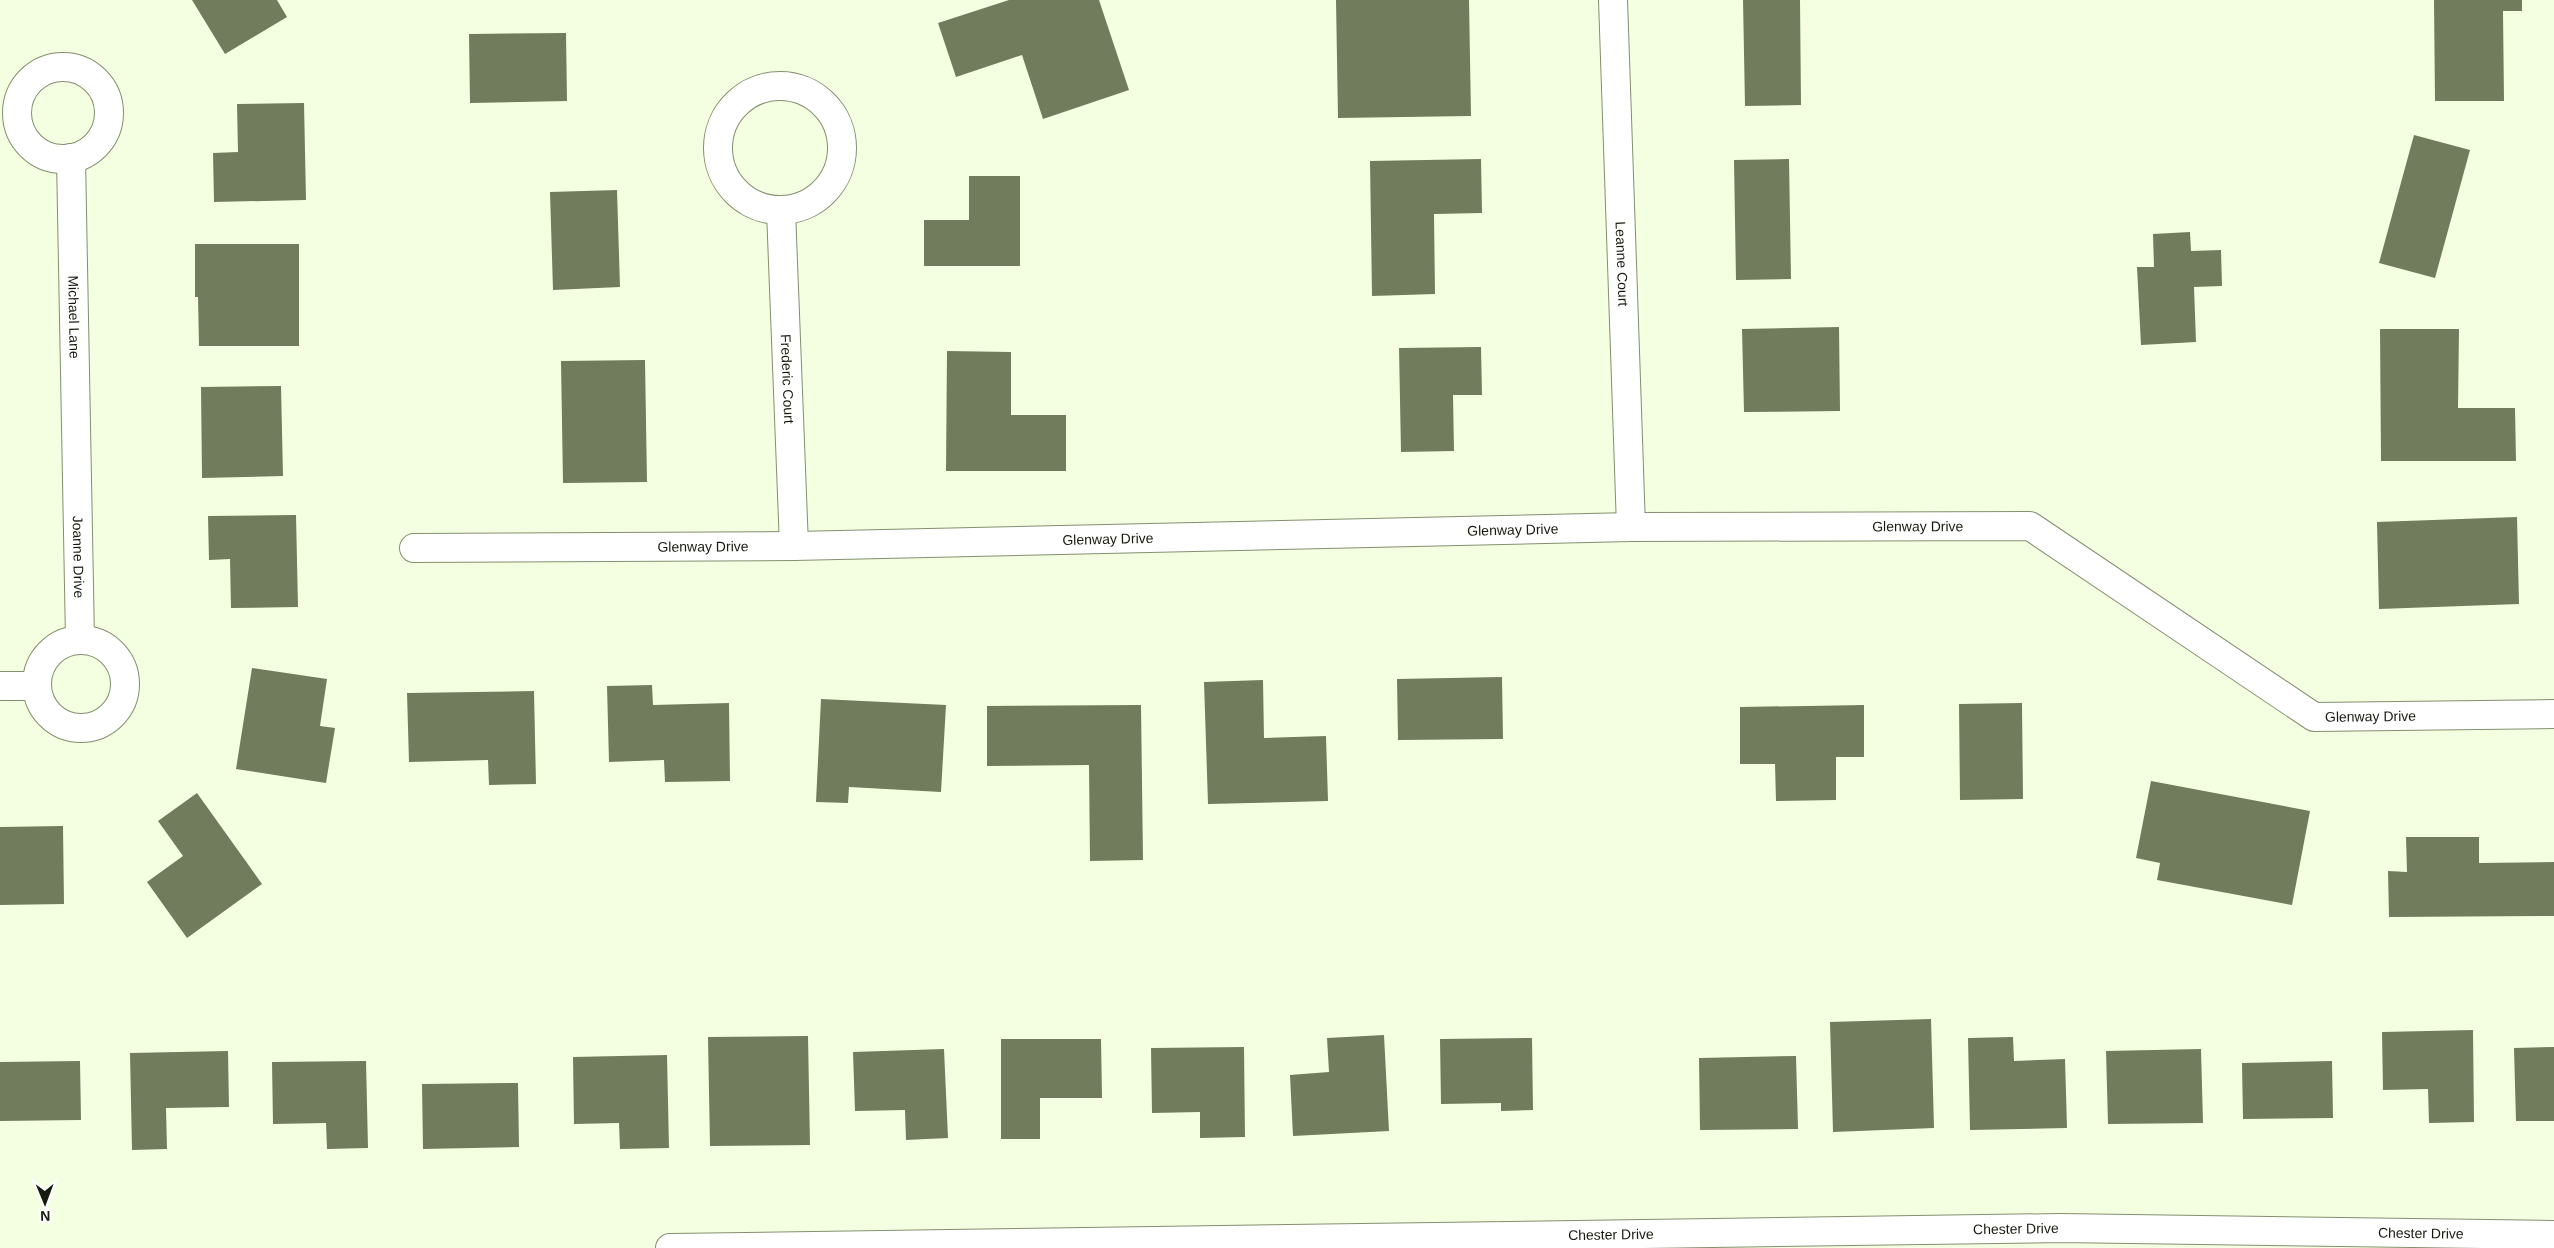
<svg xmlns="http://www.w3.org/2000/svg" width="2554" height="1248" viewBox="0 0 2554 1248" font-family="Arial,sans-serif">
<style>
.building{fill:#707c5c}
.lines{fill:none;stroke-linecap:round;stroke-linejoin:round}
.minor-casing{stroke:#838f6f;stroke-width:30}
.minor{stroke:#fff;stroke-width:28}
.labels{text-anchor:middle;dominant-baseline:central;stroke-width:4;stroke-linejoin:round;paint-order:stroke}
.street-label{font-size:14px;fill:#171b0f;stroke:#fff}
</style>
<rect width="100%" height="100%" fill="#f4ffe2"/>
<!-- building -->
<path class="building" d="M192,0H277L287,17L225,54Z
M1009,0H1099L1129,90L1043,119L1022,55L956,77L938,23Z
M1336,0H1469L1471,116L1338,118Z
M1743,0H1800L1801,105L1745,106Z
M2434,0H2522V11H2503L2504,101H2435Z
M566,33L567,101L470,103L469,34Z
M304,103L306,200L214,202L213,153L238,152L237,104Z
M2414,135L2470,150L2435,278L2379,263Z
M1481,159L1482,213L1434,214L1435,294L1372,296L1370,161Z
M1789,159L1791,279L1736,280L1734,160Z
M969,176H1020V266H924V220H969Z
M617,190L620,287L553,290L550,192Z
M2190,232L2191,251L2221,250L2222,286L2194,287L2196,342L2141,345L2137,267H2154L2153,234Z
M195,244H299V346H199L198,297H195Z
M1839,327L1840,411L1744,412L1742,329Z
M2380,329H2459L2458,408H2515L2516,461H2381Z
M1481,347L1482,395H1453L1454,451L1401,452L1399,348Z
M947,351L1011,352V415H1066V471H946Z
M645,360L647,482L563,483L561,361Z
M281,386L283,476L202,478L201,387Z
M296,515L298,607L231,608L230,559L209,560L208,516Z
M2517,517L2519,604L2379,609L2377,522Z
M252,668L327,679L320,726L335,728L326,783L236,769Z
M1502,677L1503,739L1398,740L1397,679Z
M1263,680L1264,738L1326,736L1328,801L1208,804L1204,682Z
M652,685L653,705L729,703L730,781L665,782L664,760L609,762L607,686Z
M534,691L536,784L489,785L488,760L409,762L407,693Z
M821,699L946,705L941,792L849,787L848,803L816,802Z
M2022,703L2023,799L1960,800L1959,704Z
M1141,705L1143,860L1090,861L1089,765L987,766V706Z
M1864,705V757H1836V800L1776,801L1775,764H1740V707Z
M2151,781L2310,811L2292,905L2157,880L2160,863L2136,858Z
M197,793L262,884L187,938L147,882L183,856L158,821Z
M63,826L64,904L0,905V827Z
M2406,837H2479V863L2554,862V916L2389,917L2388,871L2407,872Z
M1931,1019L1934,1128L1833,1132L1830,1022Z
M2473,1030L2474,1122L2429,1123L2428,1089L2383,1090L2382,1032Z
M1384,1035L1389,1131L1293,1136L1290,1075L1329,1072L1327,1038Z
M808,1036L810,1145L710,1146L708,1037Z
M2013,1037L2014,1061L2065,1059L2067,1128L1970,1130L1968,1038Z
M1532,1038L1533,1110L1501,1111V1103L1441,1104L1440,1039Z
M1001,1039H1101L1102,1098H1040V1139H1001Z
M1244,1047L1245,1137L1200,1138V1112L1152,1113L1151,1048Z
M2554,1047V1121H2516L2514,1048Z
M944,1049L948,1138L906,1140L905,1110L855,1111L853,1052Z
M2201,1049L2203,1123L2108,1124L2106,1051Z
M228,1051L229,1107L166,1108L167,1149L132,1150L130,1053Z
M667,1055L669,1148L620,1149L619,1123L574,1124L573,1057Z
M1796,1056L1798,1129L1700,1130L1699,1058Z
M80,1061L81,1120L0,1121V1062Z
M366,1061L368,1148L327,1149L326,1123L273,1124L272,1062Z
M2332,1061L2333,1118L2243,1119L2242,1063Z
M518,1083L519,1147L423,1149L422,1084Z"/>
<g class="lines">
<defs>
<g id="minor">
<path id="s1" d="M1613,0L1631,527"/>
<circle cx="63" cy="113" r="46"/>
<circle cx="780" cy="148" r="62"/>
<path id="s2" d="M71,158L80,640"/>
<path id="s3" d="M781,211L794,546"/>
<path id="s4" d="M414,548L794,546L1631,527L2030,526L2314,717L2554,714"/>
<circle cx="81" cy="684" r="44"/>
<path d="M0,686H37"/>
<path id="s5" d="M670,1248L2060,1228L2554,1235"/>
</g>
</defs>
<!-- minor casing -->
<use href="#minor" class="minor-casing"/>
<!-- minor -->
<use href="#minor" class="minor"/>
</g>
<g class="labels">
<!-- street labels -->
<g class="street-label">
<text stroke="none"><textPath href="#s1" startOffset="264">Leanne Court</textPath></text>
<text stroke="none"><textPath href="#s2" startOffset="159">Michael Lane</textPath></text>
<text stroke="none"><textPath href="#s3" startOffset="168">Frederic Court</textPath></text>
<text stroke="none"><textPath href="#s4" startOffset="1504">Glenway Drive</textPath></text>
<text stroke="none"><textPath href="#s4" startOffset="1099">Glenway Drive</textPath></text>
<text stroke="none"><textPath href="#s4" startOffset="694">Glenway Drive</textPath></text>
<text stroke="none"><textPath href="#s4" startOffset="289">Glenway Drive</textPath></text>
<text stroke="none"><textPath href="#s2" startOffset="399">Joanne Drive</textPath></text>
<text stroke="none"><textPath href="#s4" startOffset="2015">Glenway Drive</textPath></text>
<text stroke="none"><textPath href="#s5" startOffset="1346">Chester Drive</textPath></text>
<text stroke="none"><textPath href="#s5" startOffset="1751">Chester Drive</textPath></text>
<text stroke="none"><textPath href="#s5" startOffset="941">Chester Drive</textPath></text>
</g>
</g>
<!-- north arrow -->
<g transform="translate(45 1203) rotate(179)" stroke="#ffffff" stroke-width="4" paint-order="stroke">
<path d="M0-4L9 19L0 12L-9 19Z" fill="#171b0f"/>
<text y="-8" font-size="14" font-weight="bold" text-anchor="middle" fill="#171b0f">N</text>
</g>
</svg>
